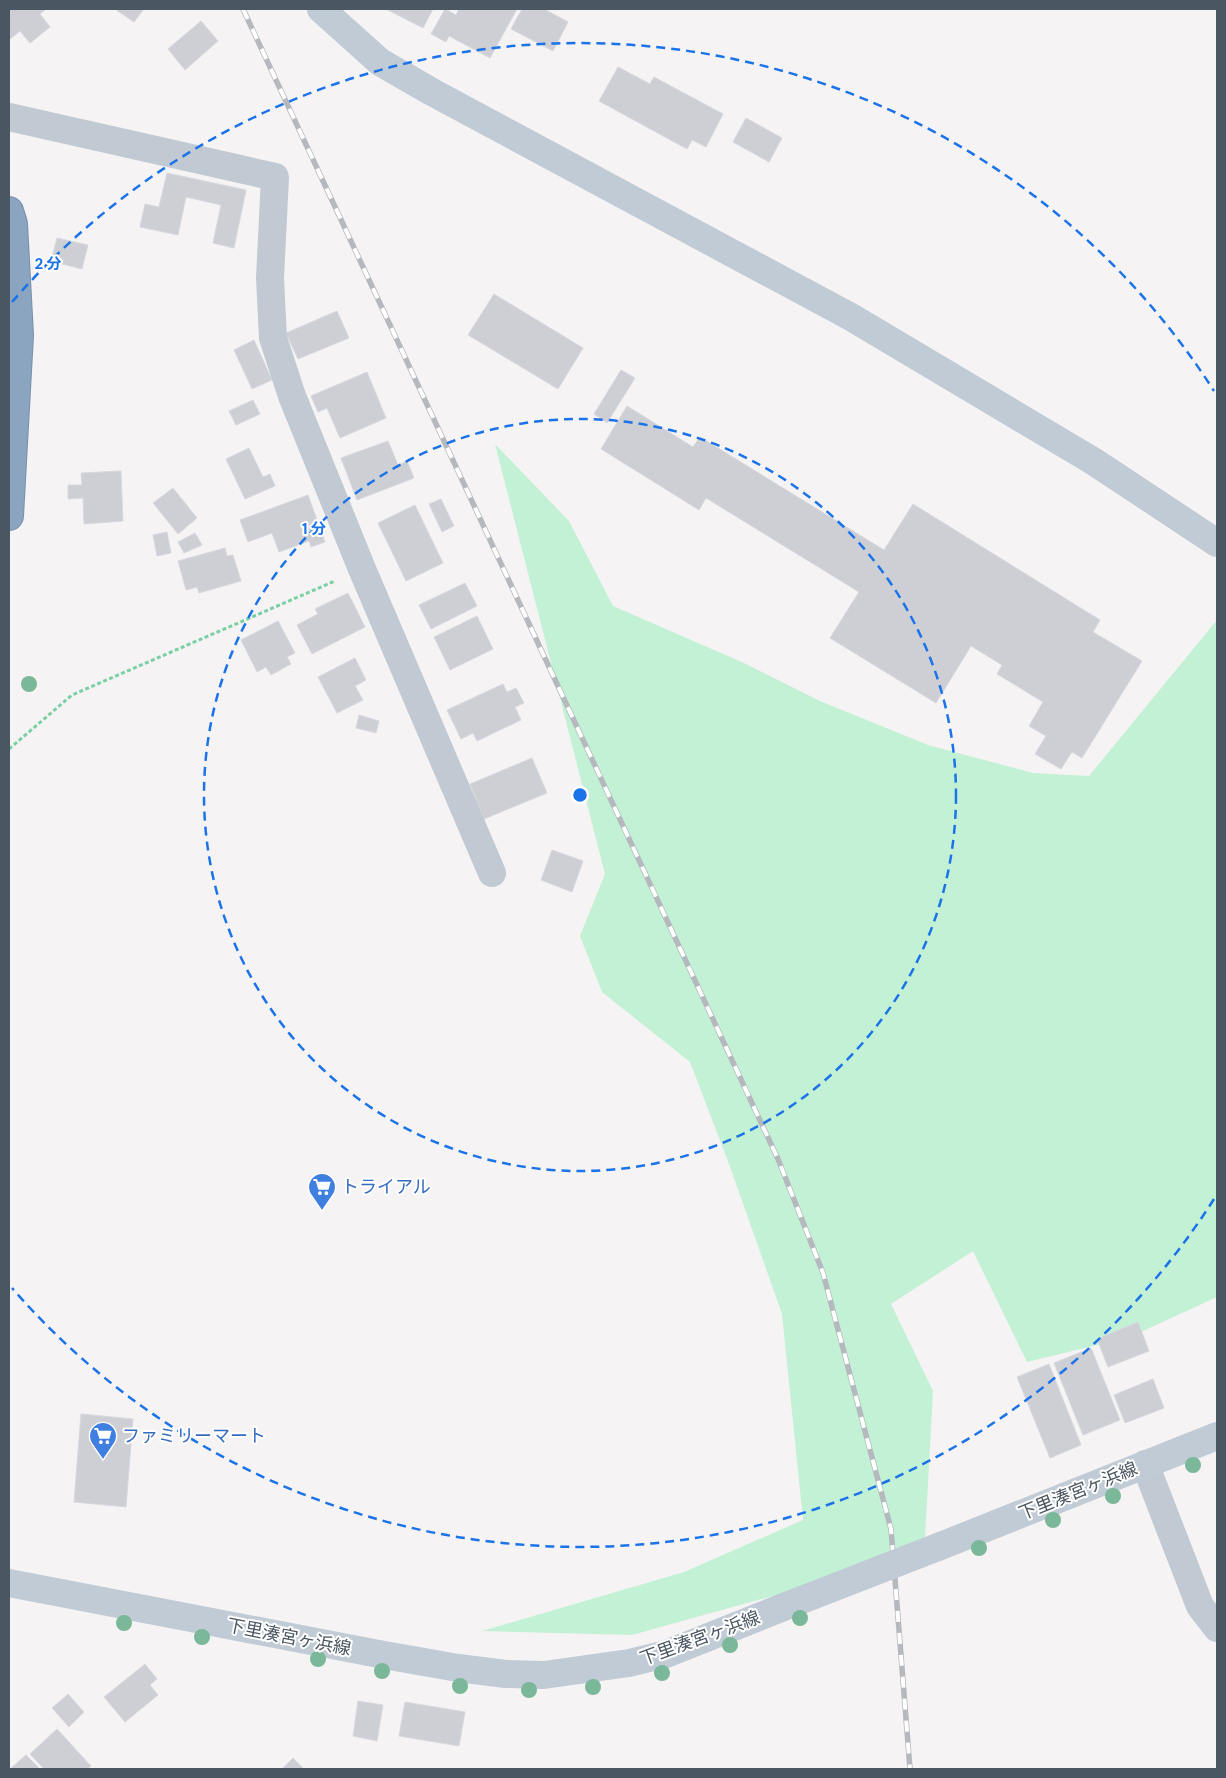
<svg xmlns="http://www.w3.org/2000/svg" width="1226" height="1778" viewBox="0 0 1226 1778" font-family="'DM Sans','Noto Sans JP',sans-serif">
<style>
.green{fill:#c3f1d5}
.building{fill:#cdcfd5;stroke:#d7d9de}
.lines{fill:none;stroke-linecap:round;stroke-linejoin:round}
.highway-casing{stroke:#7690ad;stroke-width:30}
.path{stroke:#7ad0a6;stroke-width:3;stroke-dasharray:4 2.5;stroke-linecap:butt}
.street{stroke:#c1cad2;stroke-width:28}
.secondary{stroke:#c1cbd6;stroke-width:28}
.highway{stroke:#8ba5c1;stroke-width:28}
.rail-casing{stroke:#b5b8bd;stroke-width:5.5}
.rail{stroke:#fff;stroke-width:4;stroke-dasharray:11;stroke-linecap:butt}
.secondary-bridge{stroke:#c1cbd6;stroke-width:28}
.tree{fill:#7bb799}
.ring{fill:none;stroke:#1a73e8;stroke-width:2.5;stroke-dasharray:9 6}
.labels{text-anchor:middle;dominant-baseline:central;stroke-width:4;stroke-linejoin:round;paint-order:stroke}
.shop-label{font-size:18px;fill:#366cbe;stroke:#fff;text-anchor:start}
.street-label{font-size:18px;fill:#4a5661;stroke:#fff}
.centre{fill:#1a73e8;stroke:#fff;stroke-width:2.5}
.ring-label{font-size:15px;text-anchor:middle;font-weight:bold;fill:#1a73e8;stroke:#fff;stroke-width:4;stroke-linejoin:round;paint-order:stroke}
</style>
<rect width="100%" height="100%" fill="#f5f3f3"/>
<!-- green -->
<path class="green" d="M495,444L569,521L613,606L744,663L820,701L928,745L1033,773L1089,776L1217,620V1297L1130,1337L1027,1362L973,1251L891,1304L933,1391L924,1557L812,1585L632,1635L482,1631L684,1572L803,1520L782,1314L729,1164L690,1062L602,992L580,936L605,874Z"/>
<!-- building -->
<path class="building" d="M9,9H46L40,14L50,27L30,43L20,31L9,40Z
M115,9H144L134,22Z
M386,9H433L423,28Z
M445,9L456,15L459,9H517L490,58L449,36L446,42L431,34Z
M522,9H544L568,22L553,51L511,29Z
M201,21L218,41L185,70L168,49Z
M618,67L650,84L654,77L723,114L706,147L692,140L687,149L599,101Z
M746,118L782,138L769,162L733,142Z
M167,173L246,190L234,248L213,243L221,205L186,197L178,235L140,227L145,204L159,207Z
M57,238L88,245L82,269L51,261Z
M494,294L583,348L558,389L468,335Z
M337,311L349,338L298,359L286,333Z
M254,340L272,380L252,389L234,350Z
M621,370L635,378L607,423L594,414Z
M367,372L386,418L340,438L327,408L318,412L311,396Z
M253,400L260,414L236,425L229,411Z
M627,406L693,447L700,437L884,550L913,504L1100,620L1093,632L1142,661L1082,758L1072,752L1061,769L1035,754L1046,736L1029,726L1043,702L997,674L1002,665L971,646L936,703L830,638L859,592L706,498L699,510L601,449Z
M388,441L398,465L407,461L414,478L357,500L341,458Z
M249,448L263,477L270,474L275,486L245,499L226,459Z
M121,471L123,521L84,524L83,498L68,499V485H82L81,473Z
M173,488L197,518L178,534L153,503Z
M308,495L325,542L311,547L309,541L279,552L272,533L248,542L240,520Z
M441,499L454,526L442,532L429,504Z
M415,505L443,563L406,581L378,523Z
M167,532L171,553L157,556L153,535Z
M195,533L202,545L184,553L178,542Z
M225,548L227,556L233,555L241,581L199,593L197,587L186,590L178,561Z
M465,583L477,606L431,629L419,605Z
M348,593L365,627L312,654L297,625L318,614L315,609Z
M477,616L493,649L450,670L434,637Z
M278,621L295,653L287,657L291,664L271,675L266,667L257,672L241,640Z
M355,658L366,680L355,686L363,700L337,713L318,677Z
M503,684L507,692L516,688L524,703L515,707L521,720L477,741L473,733L461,739L447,710Z
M359,715L379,721L376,733L356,728Z
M532,758L547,793L484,819L470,784Z
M552,850L583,861L572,892L541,880Z
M1138,1322L1149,1351L1108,1367L1097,1339Z
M1091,1348L1120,1420L1083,1435L1054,1363Z
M1049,1364L1081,1445L1050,1458L1017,1377Z
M1153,1379L1164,1408L1125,1423L1114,1395Z
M81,1414L133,1419L126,1507L74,1502Z
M145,1664L157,1679L150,1685L158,1695L125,1722L104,1697Z
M68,1694L84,1712L69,1727L52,1708Z
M358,1701L383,1705L377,1741L353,1736Z
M405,1702L465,1712L459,1746L399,1736Z
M57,1729L91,1766L87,1769H44L30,1754Z
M26,1755L40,1769H10Z
M293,1758L304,1769H282Z"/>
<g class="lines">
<defs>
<path id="highway" d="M9,211L13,224L19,335L9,516"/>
</defs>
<!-- highway casing -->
<use href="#highway" class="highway-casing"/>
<!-- path -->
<path class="path" d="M9,749L72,695L335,581"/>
<!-- street -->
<path class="street" d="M9,117L275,177L270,278L273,338L292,396L362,569L492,873
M1145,1464L1200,1606L1217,1628"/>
<!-- secondary -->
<path class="secondary" d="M321,9L380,62L432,92L851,317L1093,461L1217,543
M938,1547L1217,1436
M9,1583L384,1655L458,1668L506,1674L544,1675L629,1663L666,1654L781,1608"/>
<!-- highway -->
<use href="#highway" class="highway"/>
<defs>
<path id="rail" d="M243,9L778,1159L823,1273L891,1529L910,1769"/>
</defs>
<!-- rail casing -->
<use href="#rail" class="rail-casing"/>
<!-- rail -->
<use href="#rail" class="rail"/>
<!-- secondary-bridge -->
<path class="secondary-bridge" d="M781,1608L938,1547"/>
</g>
<!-- trees -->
<g class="tree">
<circle cx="29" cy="684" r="8"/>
<circle cx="1193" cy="1465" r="8"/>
<circle cx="1113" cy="1496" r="8"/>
<circle cx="1053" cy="1520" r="8"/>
<circle cx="979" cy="1548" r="8"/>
<circle cx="800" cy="1618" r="8"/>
<circle cx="124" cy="1623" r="8"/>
<circle cx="202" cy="1637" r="8"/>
<circle cx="730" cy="1645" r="8"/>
<circle cx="318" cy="1659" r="8"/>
<circle cx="382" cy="1671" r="8"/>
<circle cx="662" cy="1673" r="8"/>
<circle cx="460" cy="1686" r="8"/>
<circle cx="593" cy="1687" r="8"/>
<circle cx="529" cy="1690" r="8"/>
</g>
<!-- distance rings -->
<g class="ring">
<circle cx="580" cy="795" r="376"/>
<path d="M1214 1199A752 752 0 0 1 12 1288M12 302A752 752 0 0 1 1214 391"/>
</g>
<!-- icons -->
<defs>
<symbol id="supermarket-pin" viewBox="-11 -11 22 30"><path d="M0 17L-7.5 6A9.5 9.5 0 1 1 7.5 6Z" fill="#3f7fe0" stroke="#fff"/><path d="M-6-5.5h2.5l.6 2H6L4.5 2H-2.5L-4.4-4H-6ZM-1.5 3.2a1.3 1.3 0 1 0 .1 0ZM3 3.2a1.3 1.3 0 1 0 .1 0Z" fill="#fff"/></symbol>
</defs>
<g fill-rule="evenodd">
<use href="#supermarket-pin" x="306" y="1171" width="32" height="43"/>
<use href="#supermarket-pin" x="87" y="1420" width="32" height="43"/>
</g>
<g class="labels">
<!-- shop labels -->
<g class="shop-label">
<text x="341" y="1187">トライアル</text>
<text x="122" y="1436">ファミリーマート</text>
</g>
<!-- street labels -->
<g class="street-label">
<text transform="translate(1078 1491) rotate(-22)">下里湊宮ヶ浜線</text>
<text transform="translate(289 1637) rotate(11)">下里湊宮ヶ浜線</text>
<text transform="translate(700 1638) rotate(-20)">下里湊宮ヶ浜線</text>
</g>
</g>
<circle cx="580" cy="795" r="8" class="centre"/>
<g class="ring-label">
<text x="48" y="269">2 分</text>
<text x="314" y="534">1 分</text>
</g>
<!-- border -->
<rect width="1226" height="1778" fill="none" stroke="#4a5661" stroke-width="20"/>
</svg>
